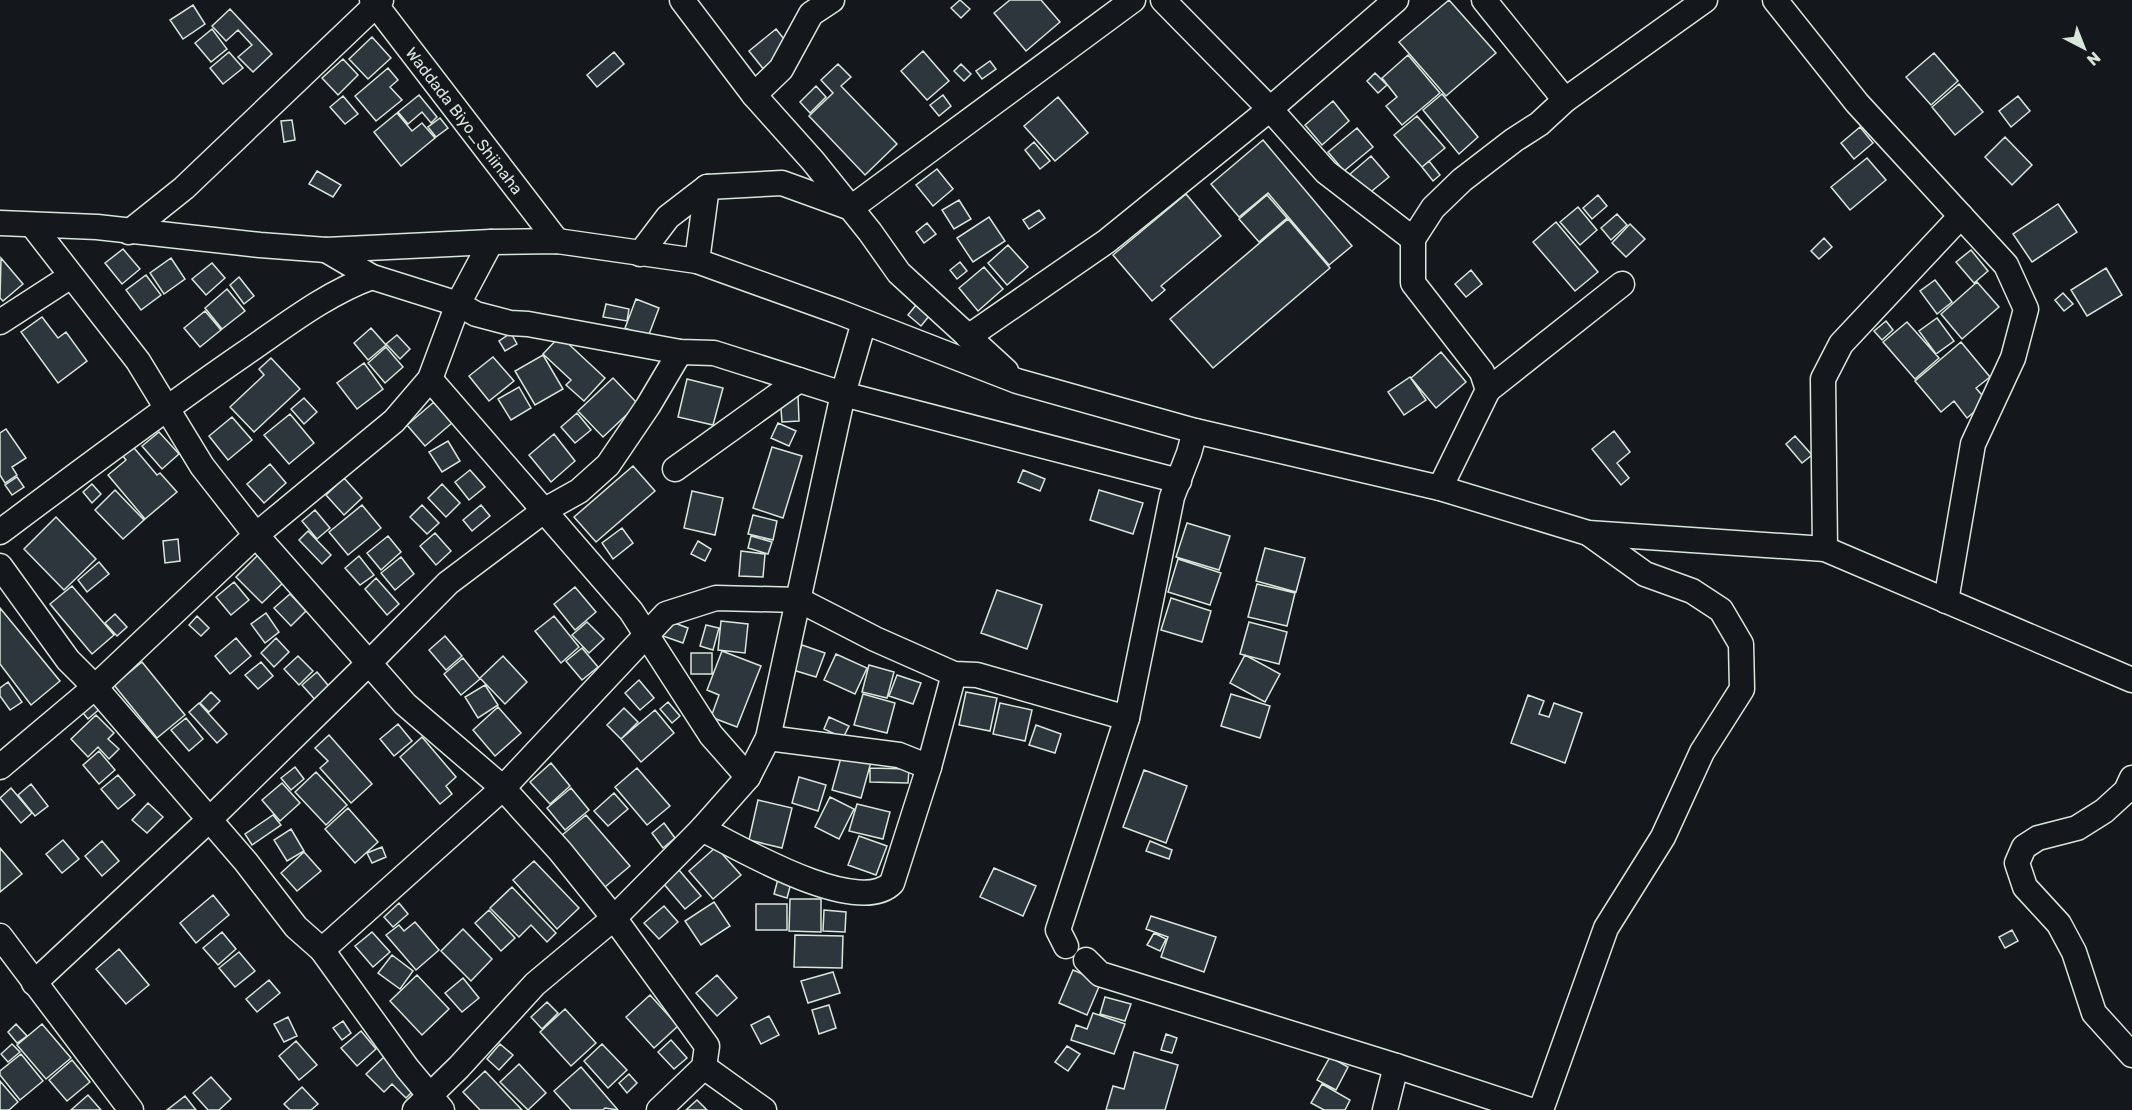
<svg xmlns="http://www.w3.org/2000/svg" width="2132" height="1110" viewBox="0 0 2132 1110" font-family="Rubik,sans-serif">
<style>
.building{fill:#2c363c;stroke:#d8e6dc;stroke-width:1.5}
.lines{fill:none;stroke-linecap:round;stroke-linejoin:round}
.minor-casing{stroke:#d8e6dc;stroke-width:27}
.minor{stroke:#14181c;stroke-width:24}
.labels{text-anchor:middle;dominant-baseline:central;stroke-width:4.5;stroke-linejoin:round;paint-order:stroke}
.street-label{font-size:16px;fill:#d8e6dc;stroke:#14181c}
</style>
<rect width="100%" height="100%" fill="#14181c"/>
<!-- building -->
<path class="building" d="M960,0L970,9L961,18L951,8Z
M1010,0H1041L1060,22L1026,51L994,13Z
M1449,0L1496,53L1446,96L1399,42Z
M193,5L205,24L183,39L170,20Z
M230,9L272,54L253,72L238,57L252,45L238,30L226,41L212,26Z
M212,29L227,49L211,62L195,43Z
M776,29L792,49L765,71L749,51Z
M372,37L391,58L368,79L349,59Z
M923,51L949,81L927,100L901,71Z
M229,52L243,68L223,84L210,68Z
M614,52L624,64L597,87L587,75Z
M1934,53L1958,81L1931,105L1906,77Z
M1408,55L1440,93L1402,125L1386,106L1397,97L1382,78Z
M343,59L358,75L338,95L322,78Z
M990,61L996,69L982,79L976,71Z
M838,64L851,77L841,86L897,144L865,175L809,116L833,93L821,80Z
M961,64L971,74L964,81L954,71Z
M388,68L398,80L390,87L402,100L376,121L355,96Z
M1375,73L1387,85L1378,93L1367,81Z
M1959,84L1983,112L1955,135L1932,107Z
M816,86L826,97L810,113L800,102Z
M1442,94L1478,137L1459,154L1423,110Z
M419,95L437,117L431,123L422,112L408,124L398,112Z
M943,95L951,106L939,116L930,105Z
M343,96L358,114L345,124L330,107Z
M2018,96L2030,111L2011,127L1999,111Z
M1058,97L1088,133L1055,161L1024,126Z
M1333,101L1349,121L1322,145L1305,125Z
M397,113L412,131L422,123L435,138L401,166L374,132Z
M1417,116L1445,148L1422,167L1394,135Z
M440,118L448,128L436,137L428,127Z
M292,120L295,140L284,142L281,121Z
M1860,127L1873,143L1854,159L1841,143Z
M1357,128L1373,147L1344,171L1328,152Z
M2005,137L2032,165L2012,185L1985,157Z
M1263,140L1352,246L1329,265L1268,193L1239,217L1211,184Z
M1034,142L1050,161L1040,169L1025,150Z
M1371,156L1389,177L1367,195L1350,174Z
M1867,158L1886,180L1850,210L1831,187Z
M1429,161L1440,175L1433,181L1422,167Z
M937,169L953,189L933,206L916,185Z
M317,171L341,185L333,197L309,184Z
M1186,194L1221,236L1161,286L1165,290L1152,301L1113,255Z
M1267,195L1287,218L1259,242L1239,219Z
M1598,195L1607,206L1592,219L1583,208Z
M959,200L971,219L954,229L942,210Z
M2058,204L2077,232L2032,262L2013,234Z
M1578,207L1597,230L1580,245L1560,222Z
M1039,210L1045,218L1029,229L1023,220Z
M1617,214L1627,225L1611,240L1601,228Z
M989,217L1005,241L973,262L957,238Z
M1288,219L1330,268L1213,368L1170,319Z
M1556,222L1598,272L1575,291L1533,242Z
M927,223L936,234L924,243L916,232Z
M1630,224L1645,239L1626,257L1612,243Z
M1824,238L1832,247L1819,259L1811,251Z
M1008,245L1028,267L1007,285L988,263Z
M123,249L140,269L122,284L105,263Z
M1971,250L1988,271L1974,283L1956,262Z
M1,258L23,284L3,301L0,298Z
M171,258L185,279L164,294L150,273Z
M960,262L967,271L957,279L950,270Z
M212,263L225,278L206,295L192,279Z
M984,267L1003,289L978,311L959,288Z
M2106,268L2122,295L2087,316L2071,290Z
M1471,270L1482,284L1466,297L1455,284Z
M146,275L161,295L141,310L126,290Z
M239,277L254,296L244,304L230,285Z
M1935,280L1952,302L1937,314L1920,291Z
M1977,282L1999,307L1962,339L1941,314Z
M227,289L245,311L222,329L205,308Z
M2063,293L2073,304L2064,311L2055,300Z
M636,299L659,308L648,337L625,328Z
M606,304L629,309L627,321L603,317Z
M916,305L929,316L921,326L908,315Z
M205,311L221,330L200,347L184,328Z
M42,317L58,338L66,332L87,361L58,383L21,332Z
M1937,318L1954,341L1936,354L1919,331Z
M1886,321L1893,330L1882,340L1874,331Z
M1907,322L1939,358L1915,379L1883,342Z
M371,328L386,345L368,360L354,343Z
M511,333L517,344L505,351L499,341Z
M397,335L410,349L400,359L386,344Z
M560,336L605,378L584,401L566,385L571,380L543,354Z
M1961,342L1990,377L1976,388L1987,401L1967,418L1954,401L1941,412L1915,381Z
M386,347L403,367L385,383L368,363Z
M1441,352L1466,382L1436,408L1411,378Z
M543,355L563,389L535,405L515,371Z
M493,357L514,381L489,401L469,376Z
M271,358L300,389L254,432L230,407L264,375L259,369Z
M364,363L383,389L357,409L337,383Z
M1410,377L1426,400L1404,415L1388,392Z
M613,378L638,404L603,437L578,411Z
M687,379L723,388L713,425L678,417Z
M519,387L531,408L511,420L498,399Z
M798,395L799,421L782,422L780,396Z
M304,398L317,412L304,424L291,409Z
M434,402L452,423L425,446L407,425Z
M577,413L591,430L575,443L561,427Z
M290,414L314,443L289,464L264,435Z
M232,417L252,440L228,460L209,436Z
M778,423L796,431L789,446L771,438Z
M6,429L26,458L12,467L17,475L5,483L0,475V433Z
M1614,431L1630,452L1617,463L1629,478L1621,485L1592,449Z
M159,432L179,454L162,469L142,446Z
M554,434L575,461L551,482L529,455Z
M1795,436L1812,455L1802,463L1786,444Z
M448,441L460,461L442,472L429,452Z
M129,442L157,475L160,473L177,492L145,519L108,475L126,460L119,451Z
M772,447L802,456L783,518L753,508Z
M270,464L286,483L264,503L247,484Z
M633,466L655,491L596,542L574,517Z
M470,470L485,487L469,500L455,482Z
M1023,470L1045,479L1040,491L1018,482Z
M17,477L24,487L12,495L5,485Z
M344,478L362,498L344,515L326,495Z
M92,484L101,494L92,503L83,492Z
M442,484L460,503L446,517L428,498Z
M115,490L144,520L123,539L95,510Z
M1099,490L1143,503L1133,534L1090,520Z
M692,491L723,498L715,535L684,528Z
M362,505L381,528L348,555L329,532Z
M422,505L439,523L427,534L410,517Z
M481,505L490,516L472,531L463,520Z
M315,510L330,528L317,539L302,521Z
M753,515L777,521L773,540L748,534Z
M56,517L96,559L64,590L24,549Z
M1187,523L1230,536L1219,570L1176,557Z
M622,528L633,543L613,559L602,543Z
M308,531L331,555L322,564L299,540Z
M435,533L451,551L436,565L420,546Z
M388,536L401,552L381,570L367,553Z
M751,536L772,542L768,554L748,548Z
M178,539L180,561L165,563L163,541Z
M698,541L711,549L705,561L691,554Z
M1265,548L1305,558L1296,592L1256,581Z
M741,551L765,554L763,577L739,576Z
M258,555L284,582L262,603L236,577Z
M359,556L374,575L360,585L345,568Z
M401,557L414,574L395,590L381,573Z
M1178,559L1221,573L1210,605L1168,592Z
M99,562L109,574L87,592L78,580Z
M376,578L399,604L387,615L365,589Z
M234,582L249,600L231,615L216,597Z
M1257,584L1295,593L1287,626L1248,617Z
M72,586L114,635L92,654L50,604Z
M575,587L596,612L575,630L554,604Z
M997,590L1042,605L1027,649L981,633Z
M290,594L306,611L291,626L274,608Z
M1171,598L1211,611L1202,642L1161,630Z
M0,608L60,681L31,705L0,664Z
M266,613L279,632L265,643L251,624Z
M115,614L127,627L117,636L105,623Z
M197,616L209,628L201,636L189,625Z
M554,616L579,647L561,663L535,631Z
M669,621L688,628L683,643L663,636Z
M721,621L748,624L745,653L718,650Z
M587,622L604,639L589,653L572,635Z
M1249,622L1287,632L1279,664L1240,654Z
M706,625L719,628L713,650L700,646Z
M445,636L462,656L446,670L429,650Z
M236,638L251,656L230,674L215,656Z
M276,638L289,652L274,667L261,653Z
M802,645L825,653L816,677L793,670Z
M582,648L598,667L582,680L566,661Z
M722,651L761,666L737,727L711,717L719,695L707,690Z
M691,653H712V674H691Z
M836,654L867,668L855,694L824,680Z
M1245,655L1280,674L1265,702L1230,683Z
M298,656L313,671L299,685L284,669Z
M503,656L527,682L505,704L480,678Z
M463,658L480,679L461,695L444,674Z
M142,662L185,715L157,738L114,685Z
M261,662L273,676L258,689L245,675Z
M869,665L894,672L887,698L862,692Z
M317,672L332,690L318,703L302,685Z
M897,675L921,683L913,704L889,696Z
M639,680L654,698L640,710L625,693Z
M8,682L22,702L10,710L0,696V688Z
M485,685L498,705L478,718L465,697Z
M211,692L220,701L209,712L200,703Z
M966,692L997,698L990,731L959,725Z
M863,694L895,703L887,733L854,725Z
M1231,694L1270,706L1260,738L1221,726Z
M1528,695L1544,701L1539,714L1549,717L1554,703L1582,713L1565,763L1511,743Z
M94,696L102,707L88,719L79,708Z
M668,702L680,716L672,723L660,709Z
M199,703L227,734L217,743L189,712Z
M1000,703L1032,710L1025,741L993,734Z
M498,707L521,733L495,756L473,730Z
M624,708L638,722L621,739L607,725Z
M655,710L674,733L641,762L621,739Z
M96,715L114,733L108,739L119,749L109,759L98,747L88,757L71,739Z
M829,717L849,726L843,738L824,729Z
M186,718L203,739L189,751L171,730Z
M398,724L412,741L394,756L380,739Z
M1036,725L1061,734L1055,753L1029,745Z
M329,735L372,784L351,803L320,768L328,761L315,748Z
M422,737L456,777L446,786L452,794L440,804L400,757Z
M99,751L115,770L99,784L83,765Z
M842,754L871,762L861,798L832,790Z
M551,763L570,786L550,804L530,782Z
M295,767L304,779L291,790L281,778Z
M637,768L670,806L647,825L615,787Z
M870,768L909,769L908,783L870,782Z
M1144,770L1187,786L1166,843L1123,827Z
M316,772L347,805L326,825L295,792Z
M118,775L135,795L118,809L101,789Z
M799,777L826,785L818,811L792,803Z
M282,783L300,803L280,821L262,800Z
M31,784L48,806L35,816L18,795Z
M11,788L32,813L21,823L0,798Z
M571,788L589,810L565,830L547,808Z
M614,793L628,809L608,826L594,811Z
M830,797L854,809L839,839L815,827Z
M758,800L792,808L782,848L749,840Z
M148,803L163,817L147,833L132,820Z
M857,804L890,812L883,839L849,831Z
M348,808L378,842L355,863L325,829Z
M273,815L281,825L252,845L245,834Z
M586,815L630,866L605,887L561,836Z
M664,823L675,838L663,848L652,833Z
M291,829L304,851L287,861L274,840Z
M859,836L887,846L876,875L848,865Z
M63,840L79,859L62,873L46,854Z
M102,841L119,861L102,876L85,856Z
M1150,841L1172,850L1169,859L1146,851Z
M382,847L386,857L372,863L367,853Z
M716,847L741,875L713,899L689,871Z
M0,848L22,874L0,892Z
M304,852L321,871L297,891L281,873Z
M534,861L579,908L557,929L513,880Z
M994,868L1036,886L1023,916L980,897Z
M679,870L701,896L685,909L663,883Z
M778,879L791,883L787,898L774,894Z
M512,887L556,933L547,942L531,925L519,937L490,908Z
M213,895L229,915L196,943L180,923Z
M790,899H821V932L789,931Z
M714,902L730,926L701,945L685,921Z
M399,903L408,914L393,927L384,917Z
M756,904H787V930H756Z
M664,906L678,922L659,939L644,923Z
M489,910L515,938L501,951L475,923Z
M824,910L846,912L845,932L823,931Z
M1151,916L1216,937L1204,972L1161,957L1168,937L1146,929Z
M415,922L439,950L416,970L386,935L399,925L404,931Z
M463,929L492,959L471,981L441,951Z
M2012,930L2018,941L2005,948L1999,937Z
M222,932L236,949L218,965L203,948Z
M372,932L390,952L373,967L355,946Z
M1154,933L1166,939L1160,951L1147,945Z
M795,935L843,936L842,968L794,967Z
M119,949L149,985L126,1004L96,969Z
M239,952L255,971L235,987L219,968Z
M392,955L413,971L400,989L378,973Z
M1073,970L1101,982L1087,1015L1059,1003Z
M833,972L840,993L808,1003L801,981Z
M417,975L449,1009L422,1035L390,1001Z
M717,975L737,998L717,1016L696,993Z
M463,978L479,998L462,1012L445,993Z
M269,980L280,993L257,1012L246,999Z
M650,995L678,1026L654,1048L626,1017Z
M1105,997L1131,1004L1125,1021L1100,1014Z
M547,1002L558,1013L542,1029L531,1017Z
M829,1005L836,1028L819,1034L812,1010Z
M565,1009L596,1043L571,1066L540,1032Z
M1093,1013L1125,1024L1114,1054L1071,1040L1076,1025L1087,1029Z
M769,1016L779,1035L761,1044L751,1025Z
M288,1017L297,1036L284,1042L274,1024Z
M343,1021L351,1033L342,1040L333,1028Z
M16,1024L27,1036L17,1043L8,1032Z
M42,1024L71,1058L46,1079L17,1045Z
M361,1031L376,1049L357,1066L341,1048Z
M1166,1034L1177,1038L1172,1053L1161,1050Z
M671,1040L687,1058L674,1069L658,1052Z
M296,1041L317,1065L299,1080L279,1056Z
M12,1044L20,1052L8,1062L1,1054Z
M500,1044L513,1055L499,1070L487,1059Z
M602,1044L627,1070L608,1088L584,1061Z
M1067,1046L1080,1054L1068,1071L1055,1062Z
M1134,1052L1178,1065L1165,1110H1106L1113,1086L1124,1089Z
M21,1054L43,1081L20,1100L0,1075V1071Z
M384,1057L415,1089L406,1098L392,1084L384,1092L366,1074Z
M1330,1057L1348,1067L1336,1090L1317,1080Z
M72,1060L90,1082L67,1101L49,1080Z
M519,1064L546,1093L528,1110L500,1082Z
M581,1067L618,1110L605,1108L603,1110H571L554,1091Z
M485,1071L522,1110H480L463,1092Z
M629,1074L637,1083L627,1093L619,1083Z
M211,1077L231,1099L219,1110H208L193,1093Z
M0,1081L18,1102L9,1110H0Z
M1322,1084L1350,1100L1345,1110H1324L1311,1103Z
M302,1087L318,1104L311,1110H290L284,1104Z
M88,1095L101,1110H71Z
M185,1096L196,1110H167Z
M697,1100L707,1110H686Z"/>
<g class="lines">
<defs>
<g id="minor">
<path id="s1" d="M372,0L557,241"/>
<path d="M682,0L754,95L813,161L870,232L899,273L1006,371"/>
<path d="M1163,0L1270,109L1326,172L1413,239"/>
<path d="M1484,0L1565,100"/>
<path d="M1775,0L1857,103L2006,265L2026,309L2013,358L1973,444L1946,601"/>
<path d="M754,95L781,69L811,14L832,0"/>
<path d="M0,223L97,227L260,245L326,250L491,242L557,241L697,261L839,312L1017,381L1195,431L1440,488L1588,533L1825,549L2132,680"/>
<path d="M33,226L138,361L202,466L256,535L405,704L503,788L560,851L614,918L707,1046L704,1067L659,1110"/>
<path d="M129,232L184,188L381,0"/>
<path d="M326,250L372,277L458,304L476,314L510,323L528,324L680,352L714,353L843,394L1179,481"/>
<path d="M640,254L668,217L707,187L782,183L851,208L1133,0"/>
<path d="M697,261L707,187"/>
<path d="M0,322L71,276"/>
<path d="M968,337L1107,241L1270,109L1396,0"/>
<path d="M430,379L631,611L711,735L748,777"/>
<path d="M1488,390L1622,284"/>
<path d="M675,469L799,380"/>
<path d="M1440,488L1488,390L1482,372L1413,283V239L1433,208L1462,180L1514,140L1539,124L1565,100L1705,0"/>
<path d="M0,532C80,472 161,411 244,354C285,326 325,294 372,277"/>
<path d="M1825,549L1823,379L1841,344L1961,216"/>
<path d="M0,566L68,660L95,687L246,862L296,927L322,950L407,1068L442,1110"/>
<path d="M768,738L899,755L929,767"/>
<path d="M0,767L95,687L256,535L394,421L430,379L458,304L491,242"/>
<path d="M2132,778L2126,791L2104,811L2077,828L2038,838L2024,847L2017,863L2025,887L2059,924L2074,952L2094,1013L2132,1055"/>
<path d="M702,829C739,848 858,918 892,883L929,767L954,674"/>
<path d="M0,936L131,1110"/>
<path d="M1066,946L1058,930L1127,718"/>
<path d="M322,950L503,788L666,614L716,598L799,600L875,639L954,674L977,675L1127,718L1172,497L1189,453L1195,431"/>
<path d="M1086,960L1100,974L1396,1066L1530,1110"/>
<path d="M34,983L210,819L369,663L448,583L545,510L579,491L608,465L648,406L680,352"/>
<path d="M704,1067L764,1110"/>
<path d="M415,1110L459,1067L535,984L614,918L702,829L748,777L768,738L843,394L864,322"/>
<path d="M1385,1110L1396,1066"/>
<path d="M1541,1110L1606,928L1663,837L1702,752L1742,689L1741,644L1721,610L1692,591L1645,574L1588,533"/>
</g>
</defs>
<!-- minor casing -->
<use href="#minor" class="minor-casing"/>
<!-- minor -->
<use href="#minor" class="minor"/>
</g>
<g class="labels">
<!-- street labels -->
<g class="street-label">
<text stroke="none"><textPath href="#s1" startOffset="152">Waddada Biyo_Shiinaha</textPath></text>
</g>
</g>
<!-- north arrow -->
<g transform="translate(2084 48) rotate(138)" stroke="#14181c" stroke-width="4.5" paint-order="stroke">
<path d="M0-4.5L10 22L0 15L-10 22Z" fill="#d8e6dc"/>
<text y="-9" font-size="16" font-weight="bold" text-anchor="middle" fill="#d8e6dc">N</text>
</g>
</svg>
